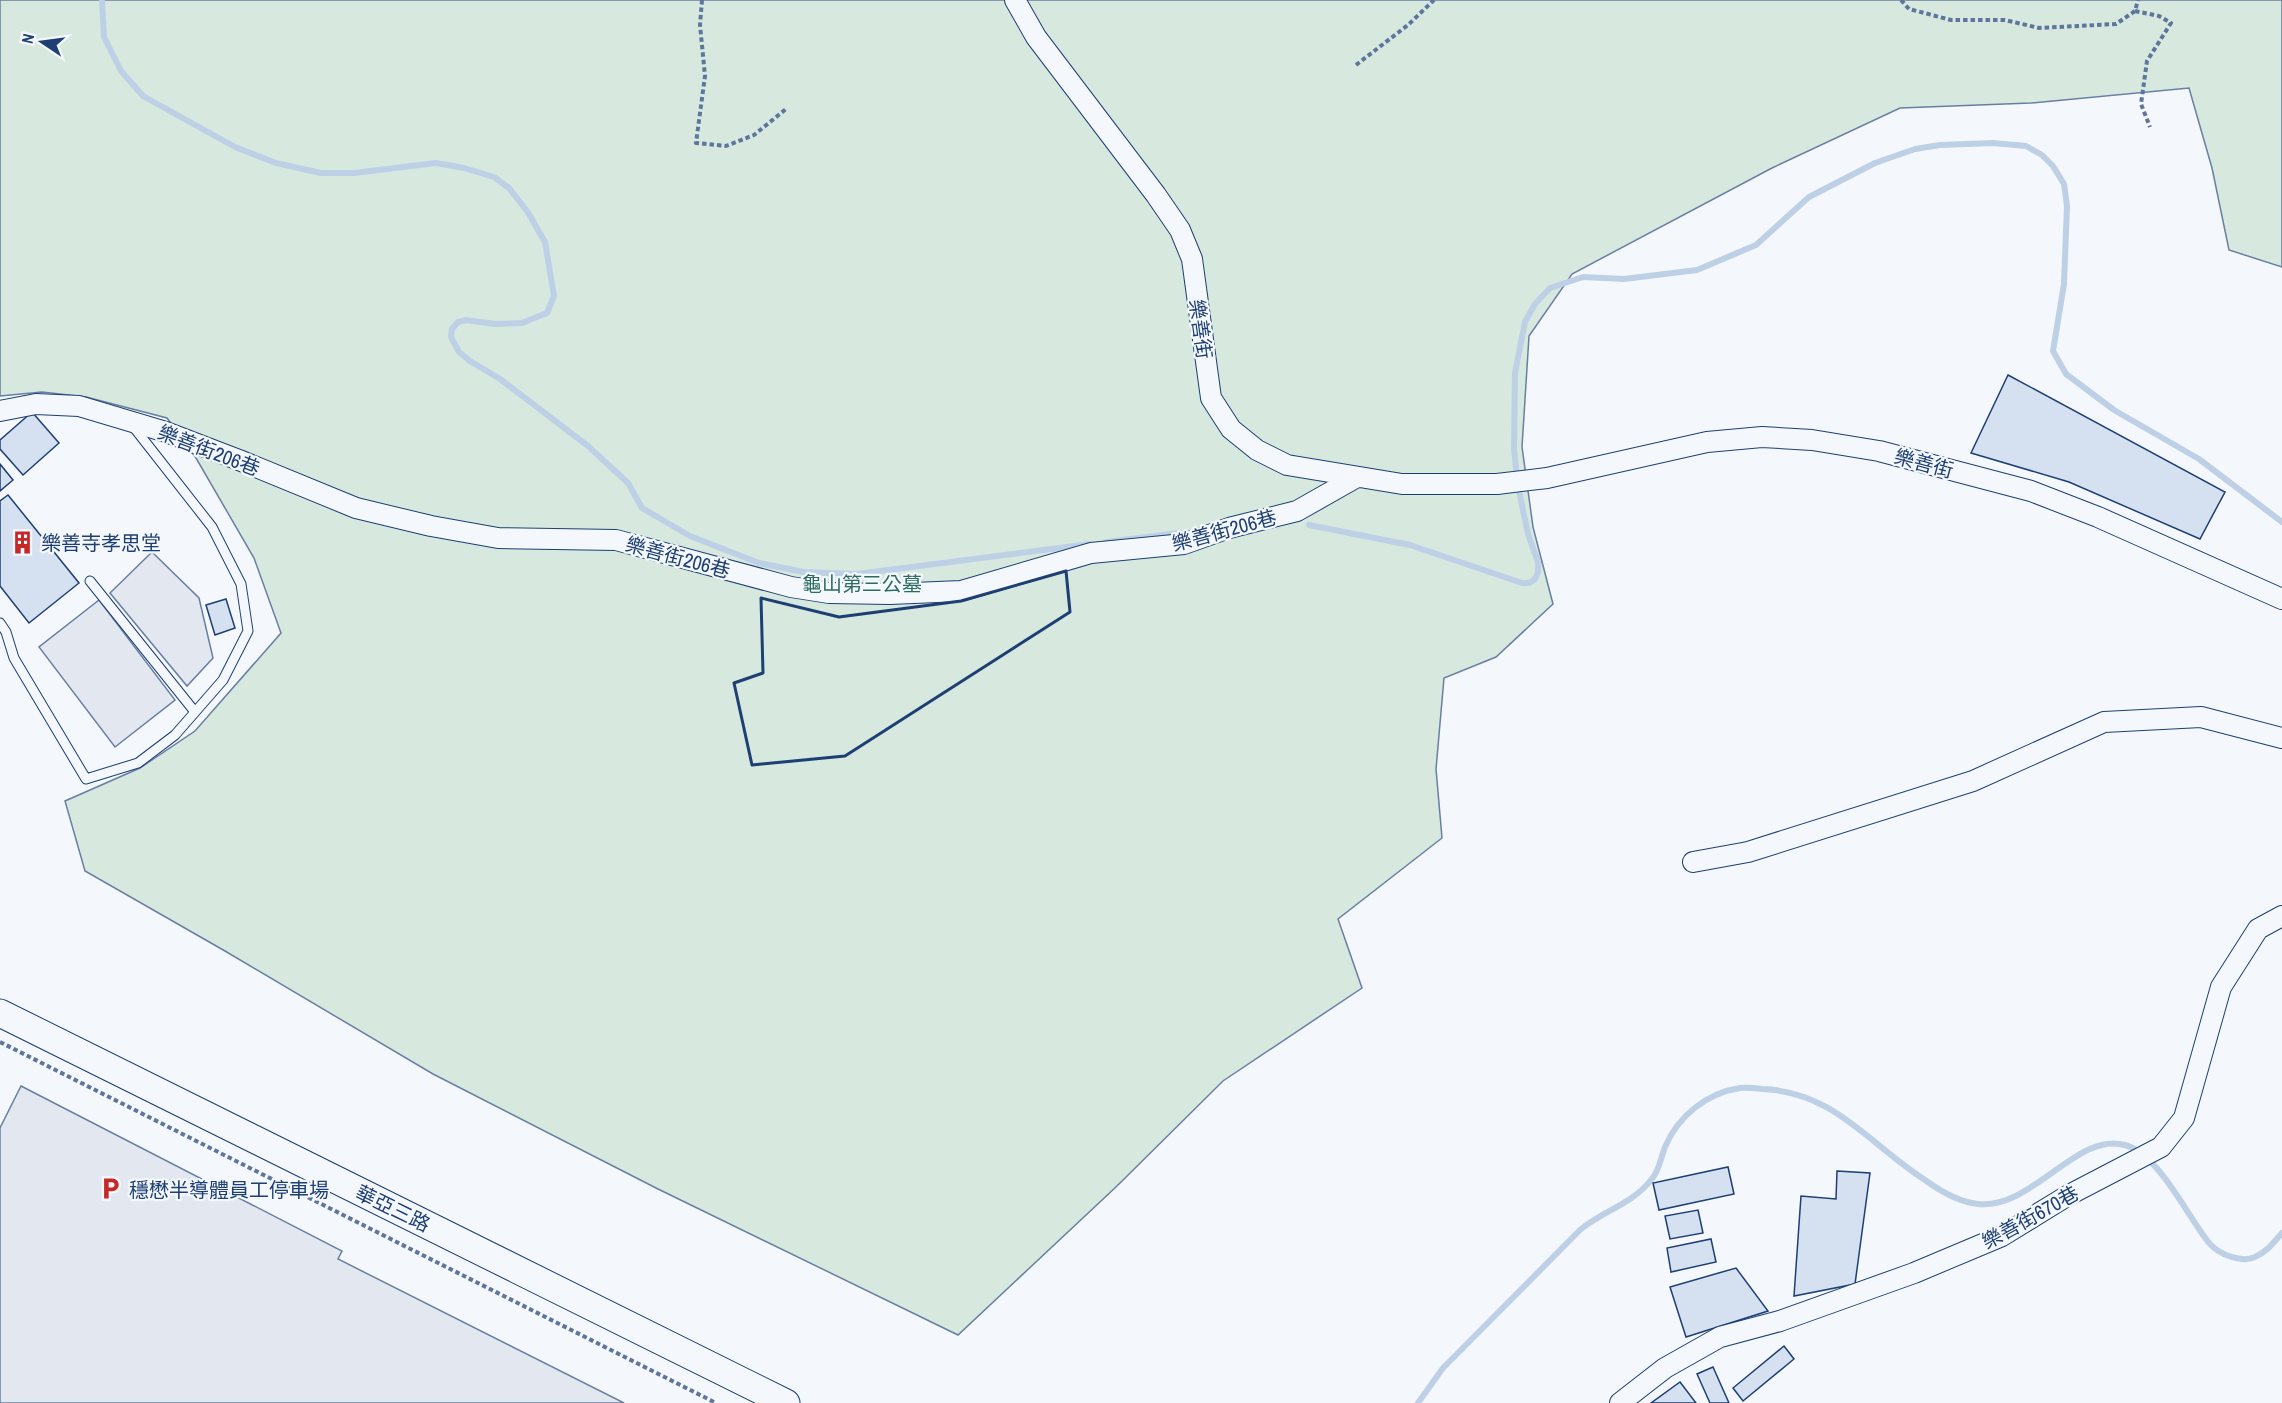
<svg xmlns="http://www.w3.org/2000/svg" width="2282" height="1403" viewBox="0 0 2282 1403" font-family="'Archivo Narrow','Noto Sans TC',sans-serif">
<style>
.green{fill:#d7e8df;stroke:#687fa3;stroke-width:1.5}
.parking{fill:#e3e8f0;stroke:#687fa3;stroke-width:1.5}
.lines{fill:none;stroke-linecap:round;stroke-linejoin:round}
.stream{stroke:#bed0e5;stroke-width:6}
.building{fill:#d5e0f0;stroke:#1d3f73;stroke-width:1.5}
.lane-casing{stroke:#1d3f73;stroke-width:11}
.street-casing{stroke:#1d3f73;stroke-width:22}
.secondary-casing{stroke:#1d3f73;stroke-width:29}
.path{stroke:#5e769c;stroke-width:4;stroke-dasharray:4.5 3;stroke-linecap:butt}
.lane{stroke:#f4f7fb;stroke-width:9}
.street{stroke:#f4f7fb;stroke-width:20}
.secondary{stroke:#f4f7fb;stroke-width:27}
.wall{stroke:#1d3f73;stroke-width:3}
.labels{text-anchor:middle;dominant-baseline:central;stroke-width:4.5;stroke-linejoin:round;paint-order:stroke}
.street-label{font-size:20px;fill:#1d3f73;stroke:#f4f7fb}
.poi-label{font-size:20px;fill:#1d3f73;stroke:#f4f7fb;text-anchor:start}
.park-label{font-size:20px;fill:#2c6c60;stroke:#f4f7fb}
</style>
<rect width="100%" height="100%" fill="#f4f7fb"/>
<!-- green -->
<path class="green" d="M0,0H2282V267L2229,250L2212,168L2189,88L2031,103L1900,108L1772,168L1572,274L1529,336L1522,447L1533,527L1553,604L1496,657L1444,678L1436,769L1442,838L1338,919L1362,988L1223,1081L1117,1186L958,1335L658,1189L433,1074L225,951L85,871L65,801L140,768L195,731L281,633L254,558L196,458L167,418L86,397L42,392L0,396Z"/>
<!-- parking -->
<path class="parking" d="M152,552L199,598L213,658L187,686L110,593Z
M99,600L175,700L115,747L39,647Z
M21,1086L342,1251L338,1259L624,1403H0V1128Z"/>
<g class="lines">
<!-- stream -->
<path class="stream" d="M102,0L104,37L121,71L143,96L235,147L276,163L321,173H354L436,163L464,168L494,177L509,188L527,211L545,242L554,296L547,313L522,323L495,324L466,320L458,322L452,329L451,337L459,352L470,361L500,379L588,446L628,483L642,508L690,536L759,563L804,572L857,574L1090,544
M1309,525L1410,545L1522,583H1529L1535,579L1538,572V562L1528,534L1518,486L1514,449L1515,373L1525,322L1535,304L1550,288L1583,277L1624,279L1697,270L1756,245L1809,197L1875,163L1915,149L1940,145L1993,143L2026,146L2042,155L2053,166L2064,184L2067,206L2064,284L2053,351L2066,374L2114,410L2199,459L2282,522
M1106,542L1187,532
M1418,1403L1443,1368L1581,1229C1605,1210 1632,1204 1651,1180C1659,1172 1661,1157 1665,1147C1678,1116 1707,1093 1740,1088C1747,1087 1755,1088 1763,1089C1834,1092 1869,1144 1925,1180C1940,1191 1959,1202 1978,1204C2032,1210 2077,1131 2125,1145C2160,1155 2188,1218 2210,1244C2220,1255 2242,1263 2255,1257C2267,1252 2274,1242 2282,1233"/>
</g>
<!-- building -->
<path class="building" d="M2008,375L2225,492L2200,539L2069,482L1971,453Z
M32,412L59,443L23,475L0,449V440Z
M0,464L13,480L0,491Z
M8,495L79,583L29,623L0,586V501Z
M226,599L235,628L215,635L206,605Z
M1728,1167L1734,1194L1659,1210L1653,1183Z
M1837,1171L1870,1173L1855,1284L1794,1296L1801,1196L1836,1199Z
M1698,1210L1703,1233L1670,1239L1665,1216Z
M1711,1239L1716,1262L1671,1272L1667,1248Z
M1736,1268L1768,1311L1686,1337L1670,1287Z
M1784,1346L1794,1359L1743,1401L1733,1388Z
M1713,1367L1729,1403H1710L1697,1374Z
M1680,1382L1696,1403H1651Z"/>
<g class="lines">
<defs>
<path id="lane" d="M90,581L195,712
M0,623L6,632L14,658L86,779L138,763L175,735L223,680L248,631L241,584L212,527L132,425"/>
<path id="street" d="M1015,0L1036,37L1156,195L1180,230L1192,259L1211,398L1231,429L1257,450L1287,465L1402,484H1497L1547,478L1707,442L1762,437L1812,440L1879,451L2031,491L2098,517L2282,599
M0,411L36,404L79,406L166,432L239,460L356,508L431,526L498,538L616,540L791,587L829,593L890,594L961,591L1091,553L1184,544L1229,528L1297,511L1357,477
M1693,862L1748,852L1973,781L2104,722L2201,717L2282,738
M1620,1403L1665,1368L1720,1337L1780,1321L1914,1273L2002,1236L2067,1196L2161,1147L2184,1118L2221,987L2258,929L2282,916"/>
<path id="secondary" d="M0,1013L786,1403"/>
</defs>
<!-- lane casing -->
<use href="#lane" class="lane-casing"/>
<!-- street casing -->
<use href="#street" class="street-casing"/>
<!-- secondary casing -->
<use href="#secondary" class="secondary-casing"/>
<!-- path -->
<path class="path" d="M702,0L700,25L705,76L696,143L726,146L754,135L786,109
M1901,0L1909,9L1951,20H2005L2039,28L2116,24L2135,11L2138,0
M2135,11L2159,16L2171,23L2147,61L2141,104L2150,127
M1356,65L1408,25L1434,0
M0,1042L716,1403"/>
<!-- lane -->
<use href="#lane" class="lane"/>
<!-- street -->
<use href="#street" class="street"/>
<!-- secondary -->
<use href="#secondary" class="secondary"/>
<!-- wall -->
<path class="wall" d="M1066,571L1070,612L845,756L752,765L734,683L763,673L761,598L839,617L961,601Z"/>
</g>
<!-- icons -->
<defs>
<symbol id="building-bare" viewBox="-9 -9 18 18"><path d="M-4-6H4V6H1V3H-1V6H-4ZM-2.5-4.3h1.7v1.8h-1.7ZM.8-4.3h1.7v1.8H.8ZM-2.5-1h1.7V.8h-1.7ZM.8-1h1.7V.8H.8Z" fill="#c62828" stroke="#f4f7fb" stroke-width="2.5" paint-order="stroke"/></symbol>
<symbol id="parking-bare" viewBox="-9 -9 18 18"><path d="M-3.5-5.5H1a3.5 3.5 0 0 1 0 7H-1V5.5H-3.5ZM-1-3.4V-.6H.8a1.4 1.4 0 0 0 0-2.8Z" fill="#c62828" stroke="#f4f7fb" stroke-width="2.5" paint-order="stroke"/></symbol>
</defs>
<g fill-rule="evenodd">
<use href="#building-bare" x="6" y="526" width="33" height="33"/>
<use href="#parking-bare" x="94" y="1172" width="33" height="33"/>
</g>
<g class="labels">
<!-- street labels -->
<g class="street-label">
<text transform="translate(1201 329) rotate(82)">樂善街</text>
<text transform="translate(209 450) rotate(21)">樂善街206巷</text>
<text transform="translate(1924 463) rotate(15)">樂善街</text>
<text transform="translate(1224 530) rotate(-15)">樂善街206巷</text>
<text transform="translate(678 557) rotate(15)">樂善街206巷</text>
<text transform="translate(393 1208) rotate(26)">華亞三路</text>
<text transform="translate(2030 1217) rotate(-29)">樂善街670巷</text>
</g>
<!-- poi labels -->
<g class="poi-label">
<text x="41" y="542">樂善寺孝思堂</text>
<text x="129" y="1189">穩懋半導體員工停車場</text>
</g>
<!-- park labels -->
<g class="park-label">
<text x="862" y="583">龜山第三公墓</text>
</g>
</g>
<!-- north arrow -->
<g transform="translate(42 42) rotate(283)" stroke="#f4f7fb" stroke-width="4.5" paint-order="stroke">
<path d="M0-4.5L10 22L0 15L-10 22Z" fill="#1d3f73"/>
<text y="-9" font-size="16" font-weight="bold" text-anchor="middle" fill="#1d3f73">N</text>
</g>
</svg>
